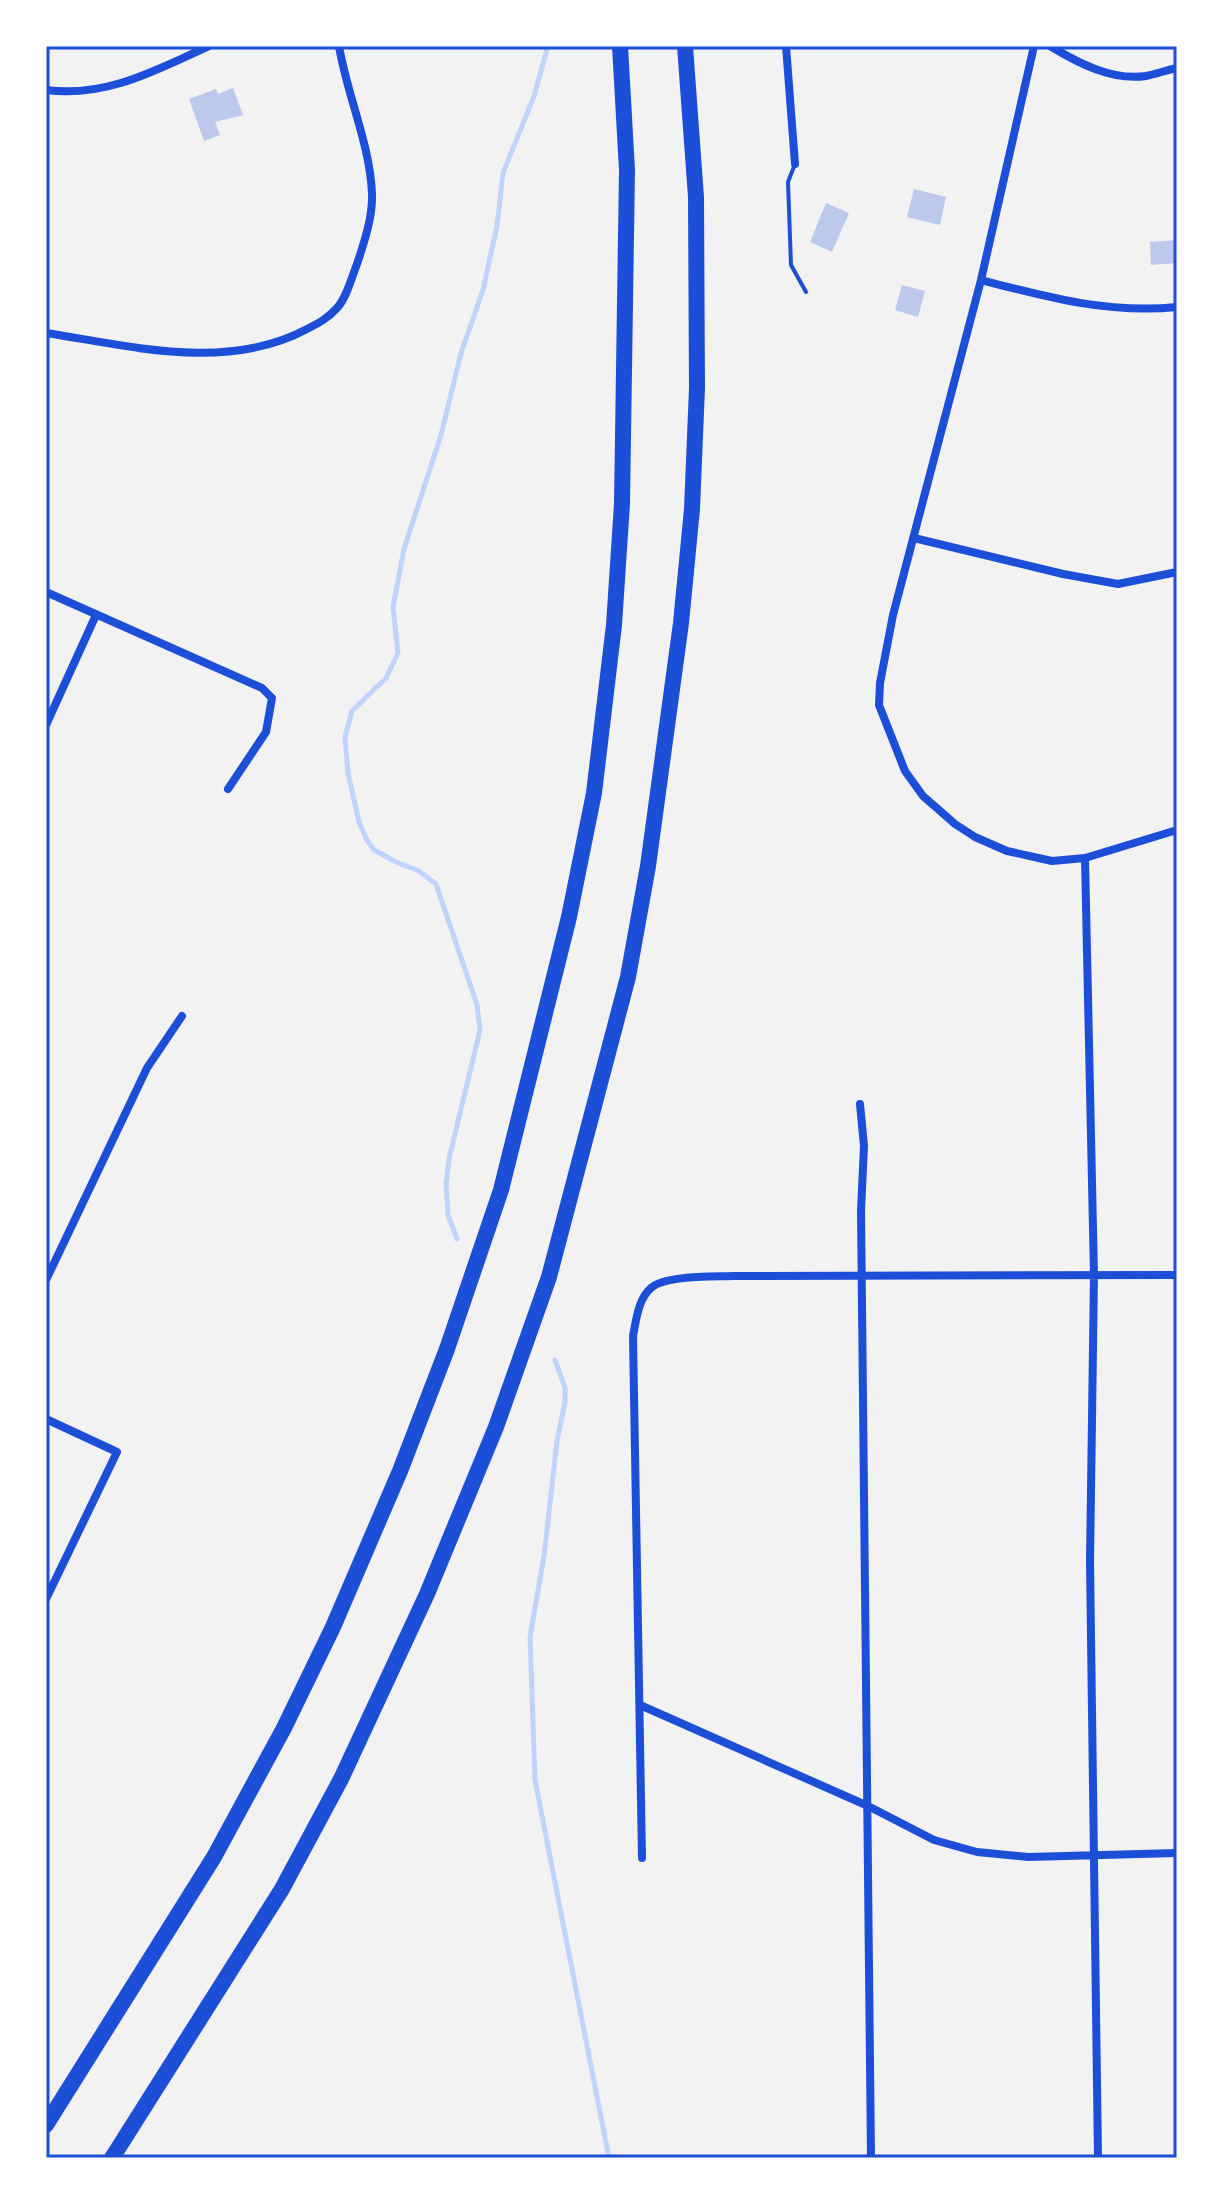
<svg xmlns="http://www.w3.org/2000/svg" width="1223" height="2204" viewBox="0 0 1223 2204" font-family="'Roboto Serif',serif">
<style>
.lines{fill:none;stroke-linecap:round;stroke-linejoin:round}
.stream{stroke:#bfd3fe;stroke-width:5}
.building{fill:#bdc9ec}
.service{stroke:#1d4ed8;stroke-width:4}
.minor{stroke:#1d4ed8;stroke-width:8}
.motorway{stroke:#1d4ed8;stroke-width:16}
.neatline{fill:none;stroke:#1d4ed8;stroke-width:3}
</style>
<rect width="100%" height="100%" fill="#f2f2f2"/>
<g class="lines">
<!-- stream -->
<path class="stream" d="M457,1239L448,1215L446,1184L449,1159L480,1030L477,1005L436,884L419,871L396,862L374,850L367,840L359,822L348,773L345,737L352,711L386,678L398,653L393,607L404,549L441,435L461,353L483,290L497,226L503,173L534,96L548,46
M555,1360L565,1388V1402L557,1441L544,1556L530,1637L535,1780L609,2158"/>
</g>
<!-- building -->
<path class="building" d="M233,88L243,115L215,122L220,135L204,141L189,99L216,89L218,94Z
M914,189L946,197L940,225L907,217Z
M826,203L849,213L832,252L810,242Z
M1177,240V263L1151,265L1150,242Z
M902,285L925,291L918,317L895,310Z"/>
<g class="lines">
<!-- service -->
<path class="service" d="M795,164L788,182L791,265L806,292"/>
<!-- minor -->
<path class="minor" d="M786,46L795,164
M1034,46L981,280L893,615L880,683L879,705L905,771L923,796L955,824L975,837L1007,851L1052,861L1085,858L1177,830
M1050,46C1078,63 1112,81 1146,76C1156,74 1167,70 1177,68
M46,90C106,98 156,70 209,46
M981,280C1046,297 1109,314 1177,307
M46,333C131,346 227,372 307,329C319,323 328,318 337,308C347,297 351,279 357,264C364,243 373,216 372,194C370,144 347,95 339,46
M914,538L1063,574L1118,584L1177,572
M46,592L262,688L272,698L266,732L228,789
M46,725L96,615
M1085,858L1094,1275L1090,1562L1098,2158
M860,1104L864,1146L861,1211L871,2158
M46,1280L147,1068L182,1016
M46,1419L117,1452L46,1599
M640,1705L868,1806L934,1840L977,1852L1028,1857L1177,1853
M642,1858L633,1336C636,1321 638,1299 651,1288C665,1275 714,1277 733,1276L1177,1275"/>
<!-- motorway -->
<path class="motorway" d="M46,2125L214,1857L284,1728L333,1627L400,1471L447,1349L501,1190L569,917L594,793L614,625L622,504L627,170L620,46
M112,2158L282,1889L341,1779L427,1594L496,1427L549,1277L628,977L648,866L681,623L692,509L697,388L696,197L685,46"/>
</g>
<!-- border -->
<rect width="1223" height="2204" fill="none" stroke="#ffffff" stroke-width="96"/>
<rect x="48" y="48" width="1127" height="2108" class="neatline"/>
</svg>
